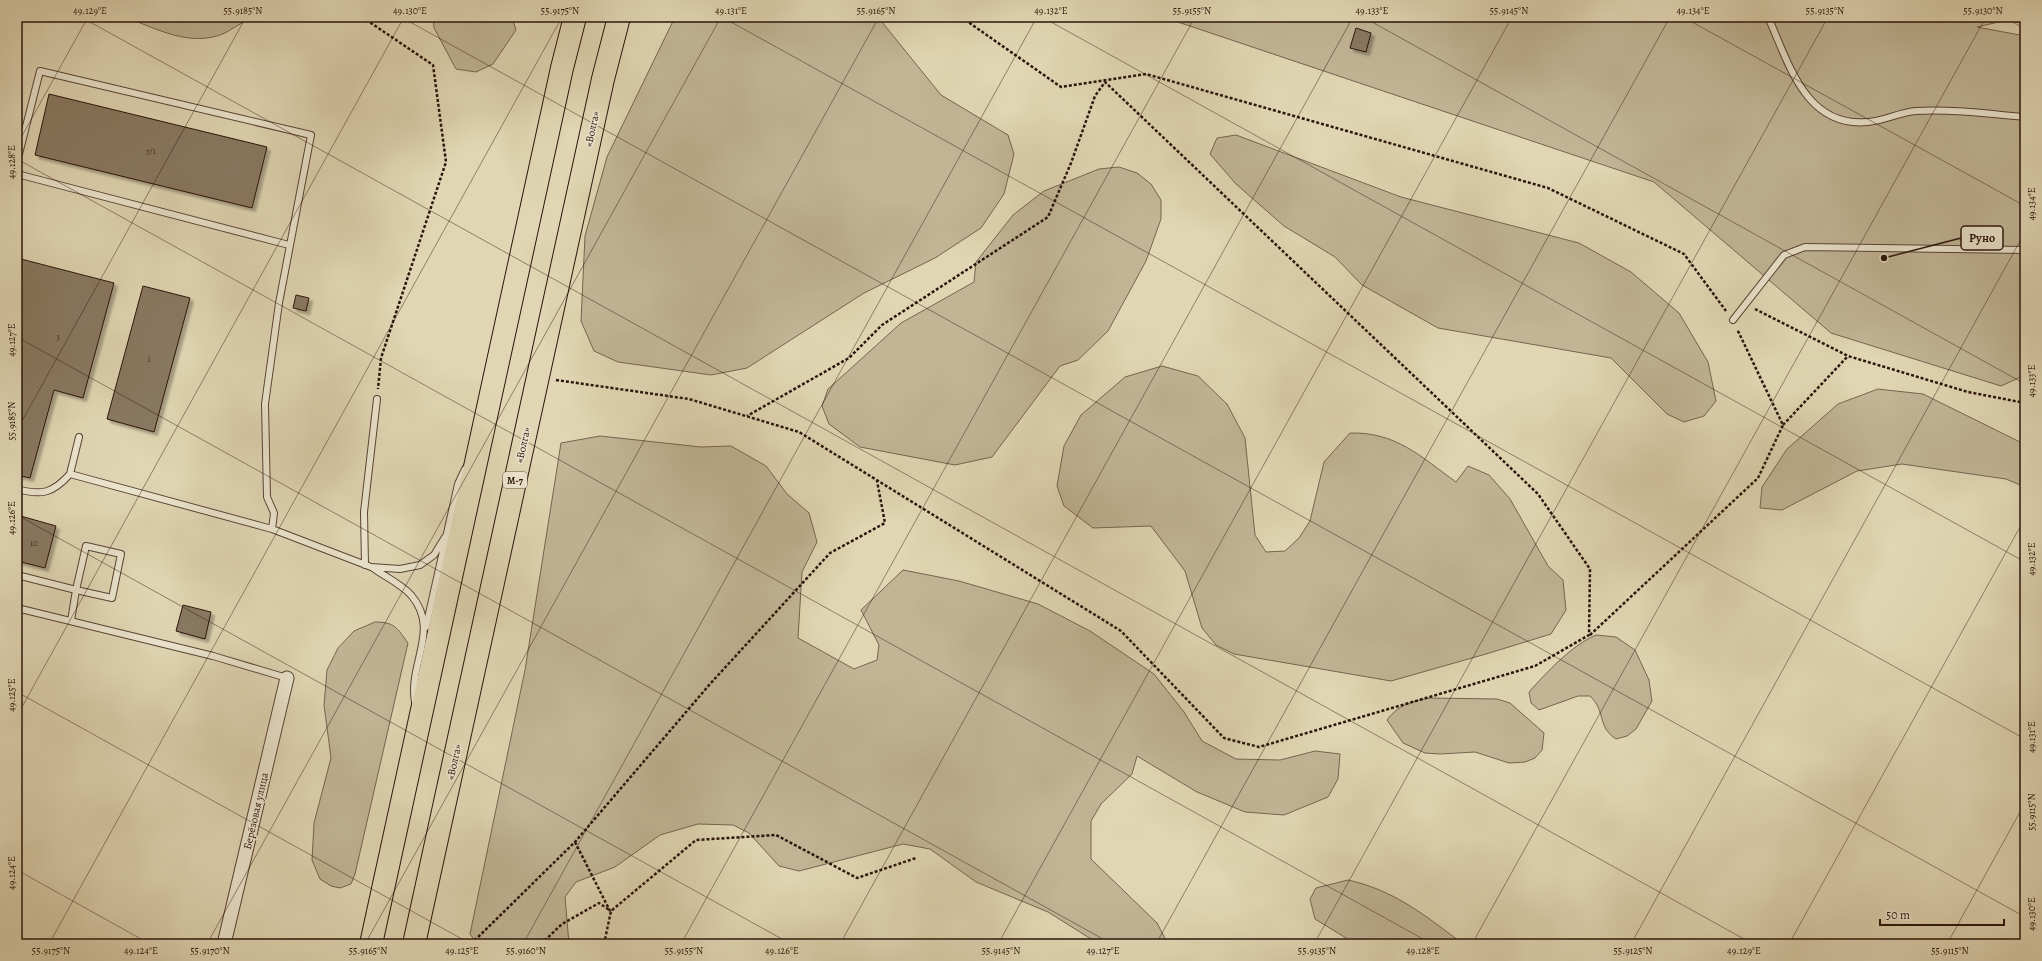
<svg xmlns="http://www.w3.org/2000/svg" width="2042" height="961" viewBox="0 0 2042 961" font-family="Alegreya,serif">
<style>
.green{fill:#c1b596;stroke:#766450}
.building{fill:#897962;stroke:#2b140b;filter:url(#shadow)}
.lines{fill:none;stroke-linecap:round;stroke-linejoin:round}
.lane-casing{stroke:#584435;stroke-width:8}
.street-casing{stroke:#584435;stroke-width:15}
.highway-casing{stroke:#2b140b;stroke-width:24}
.path{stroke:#2b140b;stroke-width:2.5;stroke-dasharray:3 2;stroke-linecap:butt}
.lane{stroke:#ebe4ce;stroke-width:6}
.street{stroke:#ebe4ce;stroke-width:13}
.highway{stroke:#e0d6b3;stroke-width:22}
.ticks{fill:none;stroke:#2b140b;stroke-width:1;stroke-opacity:0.45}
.labels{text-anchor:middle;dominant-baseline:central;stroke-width:3;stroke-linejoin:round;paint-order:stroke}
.number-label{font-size:9px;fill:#422d21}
.shield{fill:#ebe4ce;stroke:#655246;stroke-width:1}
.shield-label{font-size:10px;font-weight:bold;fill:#2b140b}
.street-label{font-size:11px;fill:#2b140b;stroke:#ebe4ce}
.leader{fill:none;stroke:#2b140b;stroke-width:1.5}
.callout-dot{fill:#2b140b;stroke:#ebe4ce;stroke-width:1.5}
.callout{fill:#ebe4ce;stroke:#2b140b;stroke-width:1.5}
.callout-label{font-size:12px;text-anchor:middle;font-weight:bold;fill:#2b140b}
.neatline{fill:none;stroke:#2b140b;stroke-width:1.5}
.ticks-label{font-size:10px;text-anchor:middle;fill:#2b140b}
</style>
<defs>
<filter id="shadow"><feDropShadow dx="3.5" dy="3.5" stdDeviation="1" flood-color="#0004"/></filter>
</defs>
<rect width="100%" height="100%" fill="#e0d6b3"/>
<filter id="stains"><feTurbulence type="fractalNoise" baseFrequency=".005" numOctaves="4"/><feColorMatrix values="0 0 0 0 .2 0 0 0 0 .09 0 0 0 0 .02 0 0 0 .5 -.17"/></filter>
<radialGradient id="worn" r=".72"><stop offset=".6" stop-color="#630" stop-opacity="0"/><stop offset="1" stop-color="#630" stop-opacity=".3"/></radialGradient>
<!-- green -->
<path class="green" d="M125,17H252C243,22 234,28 225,33C191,48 157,29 125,17Z
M433,17H512L516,30L493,64L476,72L456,69L434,28Z
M675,17H878L941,95L1008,135L1014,154L1004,194L981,228L935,258L864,293L747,368L711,375L618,362L594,351L581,321L585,236L607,157Z
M1163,17H2025V23L2007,20L1977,27L2025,36V375L2001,386L1831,333L1654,182Z
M1236,135L1401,197L1579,243L1631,272L1679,313L1708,362L1716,401L1704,416L1684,422L1667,414L1611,358L1438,328L1362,285L1335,257L1284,226L1236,184L1210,154L1217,138Z
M1119,167L1137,173L1151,184L1161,200V219L1146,261L1108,331L1078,360L1060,366L992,457L955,465L860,447L829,424L822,406L828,389L901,323L974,282L976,262L1013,215L1044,191L1099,169Z
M1162,366L1198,376L1227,404L1245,438L1255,535L1266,552L1285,551L1299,538L1310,521L1324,462L1350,433C1396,432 1420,456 1456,482L1468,466L1489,475L1510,499L1548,566L1563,580L1566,610L1551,634L1486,654L1391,681L1234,654L1216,645L1202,628L1185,571L1151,526L1093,528L1064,506L1057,486L1064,446L1081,415L1125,377Z
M1878,389L1923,394L2020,442L2025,443V487L2006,479L1902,464L1857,471L1782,510L1760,508L1762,487L1787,449L1838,404Z
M600,436L701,447L731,446L766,466L787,494L809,513L817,542L802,572L798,638L854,669L877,660L879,645L861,610L903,570L959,581L1038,604L1090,631L1154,674L1184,712L1202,741L1236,759L1280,760L1315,751L1340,754L1338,779L1328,797L1284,815L1245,812L1197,792L1137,756L1132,774L1101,804L1091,821V859L1157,923L1168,944H1099L1048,912L976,882L930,849L903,844L799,871L779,866L749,833L733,825L698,824L660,835L615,867L576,882L565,897L569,944H477L470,934L525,670L561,443Z
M375,622C395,622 397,628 408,643L355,874L351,884L340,888L331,886L320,879L312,860L314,823L331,758L324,705L327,670L338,648L354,631Z
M1596,635L1616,637L1635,650L1649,680L1652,701L1636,729L1627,736L1616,739C1597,727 1606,711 1590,696H1578L1539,710L1531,703L1529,692C1547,672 1572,645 1596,635Z
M1430,698L1497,699L1510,703L1544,733L1542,750L1535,758L1525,762L1509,763L1475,752L1440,754L1425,753L1403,743L1387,720C1398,705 1412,701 1430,698Z
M1348,880C1394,890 1426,916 1463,944H1356L1315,919L1310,899L1316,888Z"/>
<!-- building -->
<path class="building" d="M1356,28L1371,33L1366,52L1350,48Z
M49,94L267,147L252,208L35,155Z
M17,258L114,283L83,398L54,390L30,478L17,475Z
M143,286L190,298L154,432L107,419Z
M296,295L309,298L306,311L293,308Z
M17,515L56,526L45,568L17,561Z
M183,605L211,612L205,639L176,631Z"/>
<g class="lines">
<defs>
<path id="lane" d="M1768,17C1789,63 1805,128 1868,122C1884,121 1900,112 1916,111C1952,109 1989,114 2025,117
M17,162L40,71L311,135L279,303L265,404L267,497L274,513L272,529
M17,174L289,245
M1733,320L1784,255L1805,247L2025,250
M79,437L70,474L272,529L371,567L400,569L420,565L434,555L445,537
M17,489C42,496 53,493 70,474
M86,546L121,554L112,598L76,590Z
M365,565L364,512L377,399
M373,568C384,576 401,584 411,595C441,630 408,663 415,702
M17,575L76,590L71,621
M17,608L213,656L287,678
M426,627L458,484L465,469"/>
<path id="street" d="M224,944L287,678"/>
<path id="highway" d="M371,944L562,68L575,17
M414,944L603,79L619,17"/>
</defs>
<!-- lane casing -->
<use href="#lane" class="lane-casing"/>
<!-- street casing -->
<use href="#street" class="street-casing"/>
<!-- highway casing -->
<use href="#highway" class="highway-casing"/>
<!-- path -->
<path class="path" d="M362,17L433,65L446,162L381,358L378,389
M961,17L1061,87L1146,74L1548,188L1684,254L1726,311
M1755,309L1848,356L1968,392L2025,403
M556,380L689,399L799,432L1121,631L1224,738L1259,747L1535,666L1589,635L1590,569L1538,494L1105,82L1095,96L1071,163L1048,217L882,325L849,358L747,416
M1783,425L1848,356
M1590,635L1758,478L1783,425L1737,329
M575,842L610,911
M471,944L575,842L710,684L830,553L885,523L877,481
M541,944L562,924L599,903L611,911
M604,944L611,911L696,840L776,835L857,878L916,858"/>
<!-- lane -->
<use href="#lane" class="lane"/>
<!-- street -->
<use href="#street" class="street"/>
<!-- highway -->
<use href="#highway" class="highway"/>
</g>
<!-- ticks -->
<path class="ticks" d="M81,17L1753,944M401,17L2025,917M722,17L2025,739M1042,17L2025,562M1363,17L2025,384M1683,17L2025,206M2004,17L2025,29M17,145L88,17M17,159L1432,944M17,337L1112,944M17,430L246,17M17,515L791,944M17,692L471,944M17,716L404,17M17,870L150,944M49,944L562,17M207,944L721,17M365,944L879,17M523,944L1037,17M681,944L1195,17M840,944L1353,17M998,944L1512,17M1156,944L1670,17M1314,944L1828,17M1472,944L1986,17M1631,944L2025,232M1789,944L2025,518M1947,944L2025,803"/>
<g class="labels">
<!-- number labels -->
<g class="number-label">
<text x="151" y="151">7/1</text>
<text x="58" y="337">3</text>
<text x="149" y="359">1</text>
<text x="34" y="543">10</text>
</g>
<!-- shield labels -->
<rect class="shield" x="503" y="472" width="24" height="16" rx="3"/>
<g class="shield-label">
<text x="515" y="480">М-7</text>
</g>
<!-- street labels -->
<g class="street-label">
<text transform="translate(592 129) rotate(-78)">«Волга»</text>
<text transform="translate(523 445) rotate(-78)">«Волга»</text>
<text transform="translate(454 762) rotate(-78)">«Волга»</text>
<text transform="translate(256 811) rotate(-77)">Берёзовая улица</text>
</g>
</g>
<!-- callouts -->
<path class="leader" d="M1884 258L1961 238"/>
<circle class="callout-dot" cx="1884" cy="258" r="4"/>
<rect class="callout" x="1961" y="226" width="42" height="24" rx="4"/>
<g class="callout-label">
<text x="1982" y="242">Руно</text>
</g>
<!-- margin -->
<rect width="2042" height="961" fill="none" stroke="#e0d6b3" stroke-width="44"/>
<!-- scale -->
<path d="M1880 919v6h124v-6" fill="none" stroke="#2b140b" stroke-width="2"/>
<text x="1886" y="919" font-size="12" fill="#2b140b" stroke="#ebe4ce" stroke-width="3" paint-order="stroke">50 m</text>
<rect x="22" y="22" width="1998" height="917" class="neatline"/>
<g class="ticks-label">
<text x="90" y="14">49.129°E</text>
<text x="243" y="14">55.9185°N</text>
<text x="410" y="14">49.130°E</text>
<text x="560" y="14">55.9175°N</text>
<text x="731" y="14">49.131°E</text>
<text x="876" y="14">55.9165°N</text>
<text x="1051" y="14">49.132°E</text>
<text x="1192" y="14">55.9155°N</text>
<text x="1372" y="14">49.133°E</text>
<text x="1509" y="14">55.9145°N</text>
<text x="1693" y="14">49.134°E</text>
<text x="1825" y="14">55.9135°N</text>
<text x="1983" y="14">55.9130°N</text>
<text transform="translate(11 162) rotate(-90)" y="4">49.128°E</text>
<text transform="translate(2031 204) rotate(-90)" y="4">49.134°E</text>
<text transform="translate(11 340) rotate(-90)" y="4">49.127°E</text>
<text transform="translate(2031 381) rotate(-90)" y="4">49.133°E</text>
<text transform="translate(11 421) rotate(-90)" y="4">55.9185°N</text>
<text transform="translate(11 518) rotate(-90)" y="4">49.126°E</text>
<text transform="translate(2031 559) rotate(-90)" y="4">49.132°E</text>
<text transform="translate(11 695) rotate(-90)" y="4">49.125°E</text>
<text transform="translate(2031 737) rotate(-90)" y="4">49.131°E</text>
<text transform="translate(2031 812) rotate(-90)" y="4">55.9115°N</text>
<text transform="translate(11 873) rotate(-90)" y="4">49.124°E</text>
<text transform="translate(2031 914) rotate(-90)" y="4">49.130°E</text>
<text x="51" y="954">55.9175°N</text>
<text x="141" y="954">49.124°E</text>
<text x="210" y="954">55.9170°N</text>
<text x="368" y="954">55.9165°N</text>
<text x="462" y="954">49.125°E</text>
<text x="526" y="954">55.9160°N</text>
<text x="684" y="954">55.9155°N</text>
<text x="782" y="954">49.126°E</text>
<text x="1001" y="954">55.9145°N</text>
<text x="1103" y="954">49.127°E</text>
<text x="1317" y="954">55.9135°N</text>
<text x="1423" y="954">49.128°E</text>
<text x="1633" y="954">55.9125°N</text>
<text x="1744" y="954">49.129°E</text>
<text x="1950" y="954">55.9115°N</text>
</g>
<rect width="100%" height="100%" filter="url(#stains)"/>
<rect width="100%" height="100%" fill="url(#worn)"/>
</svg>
